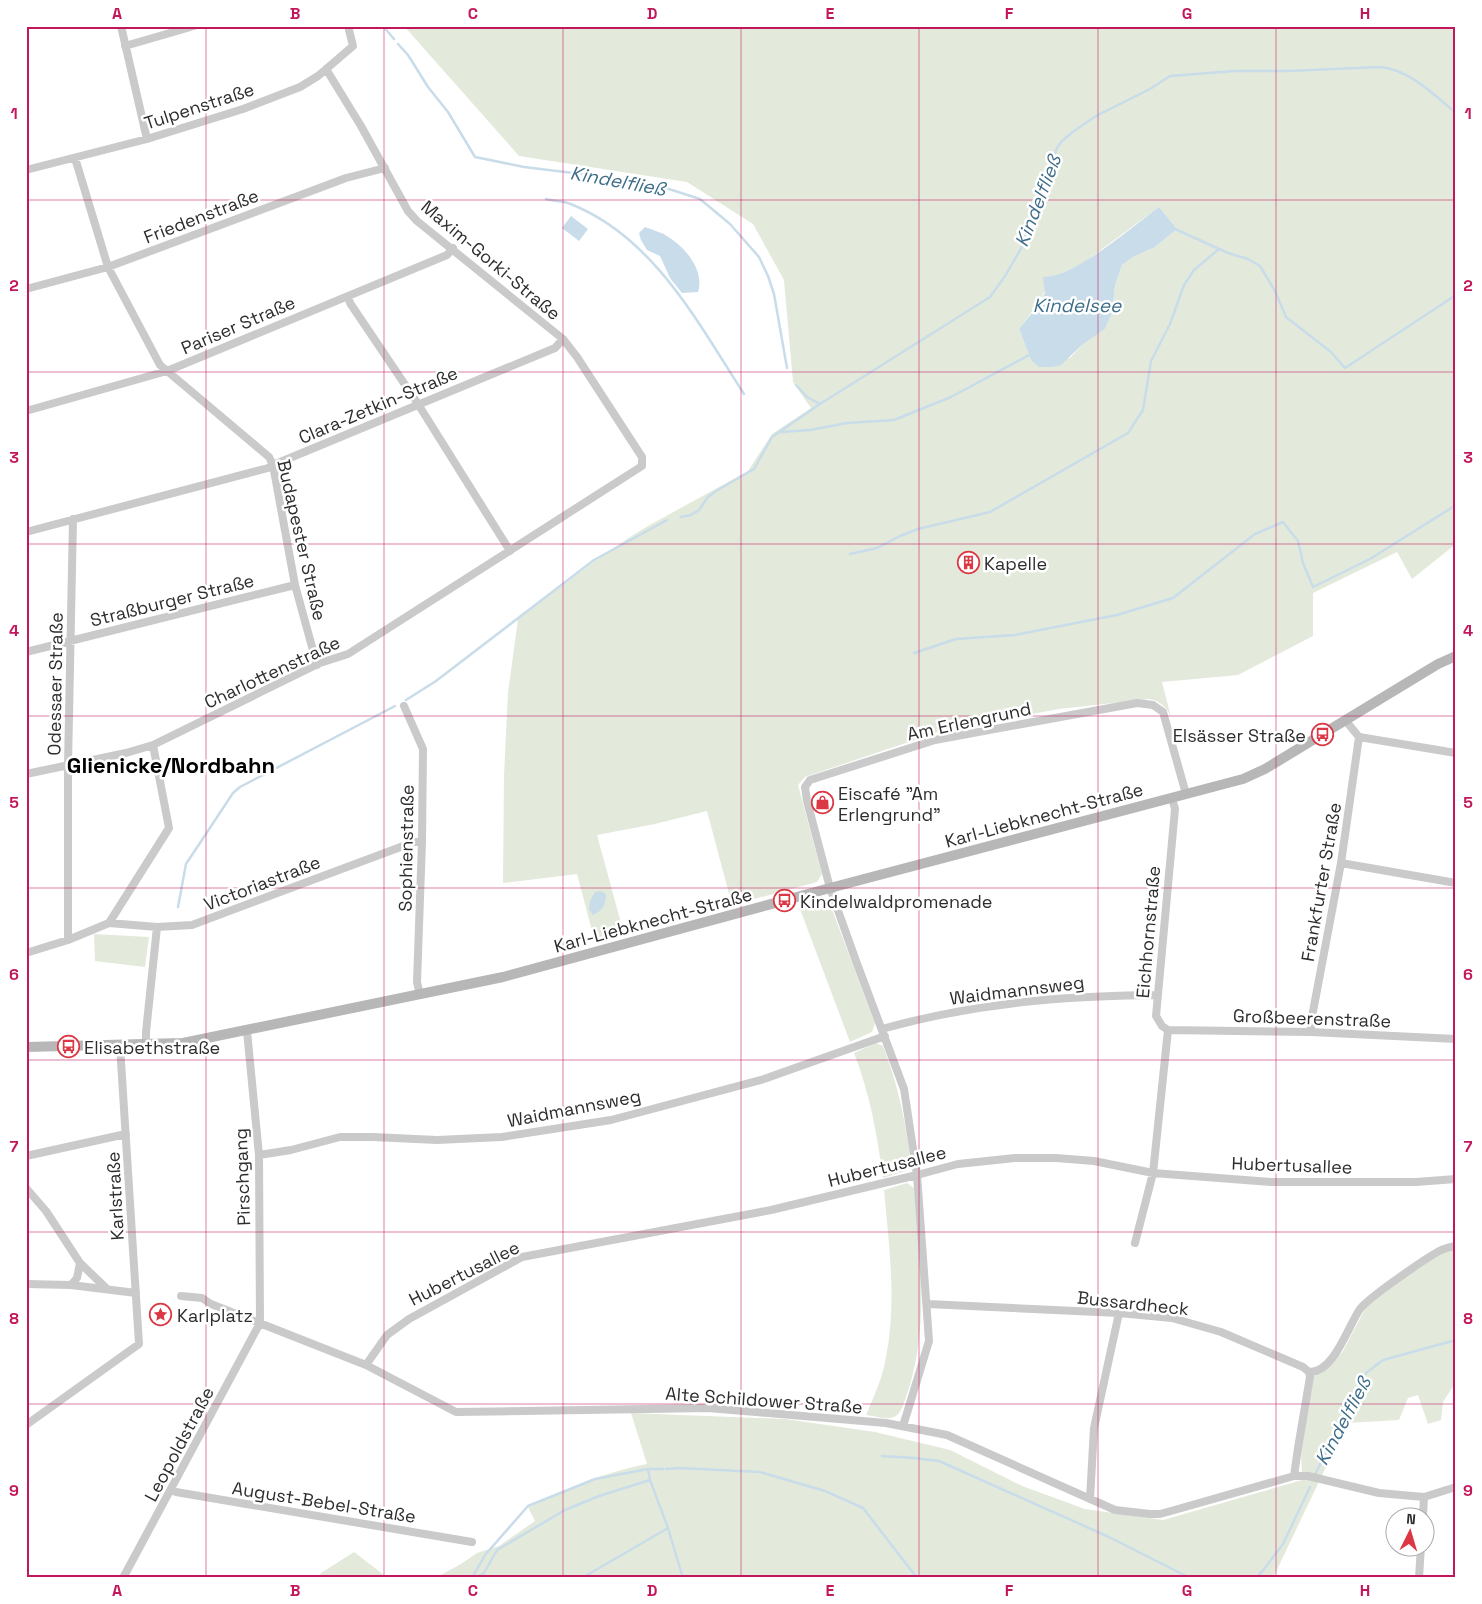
<svg xmlns="http://www.w3.org/2000/svg" width="1482" height="1604" viewBox="0 0 1482 1604" font-family="'Space Grotesk',sans-serif">
<style>
.green{fill:#e3eadb;fill-rule:evenodd}
.water{fill:#c8dce9}
.lines{fill:none;stroke-linecap:round;stroke-linejoin:round}
.stream{stroke:#c8dce9;stroke-width:2.5}
.street{stroke:#cacaca;stroke-width:8}
.secondary{stroke:#b7b7b7;stroke-width:10}
.grid{fill:none;stroke:#c2185b;stroke-width:1;stroke-opacity:0.55}
.labels{text-anchor:middle;dominant-baseline:central;stroke-width:5;stroke-linejoin:round;paint-order:stroke}
.street-label{font-size:18px;fill:#2d2d2d;stroke:#fff}
.poi-label{font-size:18px;fill:#2d2d2d;stroke:#fff;text-anchor:start}
.water-label{font-size:19px;font-style:italic;fill:#3f6e8a;stroke:#fff}
.district-label{font-size:22px;font-weight:bold;fill:#000;stroke:#fff}
.neatline{fill:none;stroke:#c2185b;stroke-width:2}
.grid-label{font-size:16px;text-anchor:middle;font-weight:bold;fill:#c2185b}
</style>
<rect width="100%" height="100%" fill="#fff"/>
<!-- green -->
<path class="green" d="M404,26H1456V544L1412,579L1397,552L1313,593V636L1238,675L1162,682L1171,717C1166,707 1161,701 1149,699L1059,709L941,731L805,777L798,785L822,874L817,882L732,905L707,811L655,824L597,835L624,934L595,942L577,874L503,883L504,775L508,693L518,619L595,561L627,539L648,526L748,471L772,434L811,408L793,382L784,280L753,224L687,182L519,156ZM1159,207L1177,229L1155,247L1133,257L1122,265L1115,286L1112,313L1105,329L1082,345L1070,358L1031,360L1019,329C1032,313 1043,296 1053,277L1082,264Z
M823,903L831,907L875,1023L872,1032L850,1042L800,909Z
M94,934L149,937L145,967L95,961Z
M876,1043L883,1046C898,1084 906,1123 911,1164L906,1171L883,1178C877,1134 870,1094 854,1053Z
M907,1183L914,1188C920,1256 930,1330 906,1397C904,1403 901,1413 896,1416C887,1421 875,1416 866,1415C874,1396 883,1377 886,1357C897,1302 889,1245 884,1190Z
M1456,1249V1382L1443,1402L1441,1420L1428,1424L1418,1395L1408,1398L1399,1420L1347,1423L1273,1578H435L461,1564L477,1553L499,1546L535,1521L528,1507H530C567,1488 605,1472 647,1464L631,1413L785,1419L875,1432L950,1450L1022,1486L1085,1509L1163,1520L1302,1480L1301,1449L1314,1376L1331,1363L1343,1351L1366,1307L1430,1258L1446,1251Z
M354,1552L388,1578H319L321,1573Z"/>
<!-- water -->
<path class="water" d="M1159,207L1177,229L1155,247L1133,257L1122,265L1115,286L1112,313L1105,329L1082,345L1061,365L1052,367H1039L1031,360L1019,329L1032,313L1045,293L1043,277C1074,278 1133,226 1159,207Z
M571,216L588,229L579,241L562,228Z
M645,227C652,230 661,232 667,236C685,247 705,270 698,292L682,293L670,278L660,256L647,250L641,240L639,233Z
M600,891L606,894C606,905 603,910 593,915L589,910L590,901L595,892Z"/>
<g class="lines">
<!-- stream -->
<path class="stream" d="M383,26L394,39
M398,44L408,55L428,87L448,112L475,157L524,167L647,182L700,199L730,224L759,257L768,276L774,294L787,368
M546,199C553,201 561,201 568,203C653,235 698,323 744,394
M1175,229L1228,253L1248,259L1260,266L1275,291L1286,317L1331,352L1345,368L1456,295
M796,385L807,397L820,404
M781,432L810,430L847,423L894,420L951,397L1031,354
M681,517L691,515L699,510L708,497L716,491L754,469L772,437L820,404L990,297L1005,276L1022,247L1057,148L1062,141L1074,131L1096,116L1150,89L1170,76L1235,71H1288L1381,67C1410,70 1434,95 1456,113
M850,554L877,548L900,536L918,529L990,512L1128,433L1143,410L1151,361L1170,324L1184,285L1194,270L1219,249
M914,653L956,639L1015,635L1117,615L1173,598L1255,534L1283,522L1298,541L1303,563L1313,587L1370,559L1456,505
M406,700L436,681L594,560L667,520
M178,907L186,864L233,793L240,787L395,706
M882,1456L914,1458L939,1461L1109,1537L1190,1578
M648,1469L650,1480L668,1528L683,1578
M666,1469L680,1468L760,1472L825,1491L863,1508L917,1578
M1316,1473L1346,1408L1366,1373L1383,1360L1456,1340
M1261,1572L1258,1577L1283,1544L1310,1487
M472,1578L485,1555L528,1506L595,1479L648,1469H663
M475,1578L484,1573L497,1550L565,1510L599,1496L650,1480
M582,1578L668,1528"/>
<!-- street -->
<path class="street" d="M121,26L147,139
M125,46L194,26
M75,158L108,267L160,365L269,457L273,465L295,585L317,665
M26,170L147,139L243,109L300,87L318,76L353,46L349,30
M26,289L108,267L346,178L385,168
M348,296L350,303L418,404L510,551
M26,411L167,371L447,255L453,248
M26,532L268,468L273,465L555,348L563,339
M26,652L295,585
M404,706L423,749L422,842L417,982L420,995
M1346,721L1359,737L1456,753
M26,774L126,753L153,745
M1341,863L1456,883
M109,923L157,927L192,925L414,842H422
M68,940V765L73,519
M26,953L68,940L109,923L169,828L153,745L320,663L348,654L642,466V457L577,357L563,339L417,221L408,211L361,126L326,69
M882,1029C975,1003 1061,996 1157,995
M1168,1030L1311,1032L1456,1039
M1311,1032V1022L1341,863L1359,737
M146,1045V1032L157,927
M259,1155L291,1150L340,1137H373L437,1140L502,1137L611,1120L764,1079L885,1036
M26,1156L126,1134
M26,1188L46,1211L80,1263L107,1289
M1135,1243L1153,1173L1168,1030L1162,1026L1156,1016L1175,809L1172,798
M26,1284L71,1285L136,1293
M71,1285L77,1278L80,1263
M181,1296L202,1298L211,1304L366,1365L456,1412L708,1408L886,1423L947,1435L1115,1510L1150,1514H1160L1171,1511L1294,1476H1308L1379,1493L1424,1497L1456,1487
M928,1304L1119,1313L1172,1318L1221,1332L1303,1367L1309,1372L1310,1377L1298,1448L1294,1476
M366,1365L387,1335L409,1319L522,1257L771,1210L917,1175L958,1164L1015,1158H1056L1094,1161L1153,1173L1271,1182H1416L1456,1179
M1309,1372C1334,1373 1348,1326 1360,1309C1367,1299 1432,1253 1444,1249C1448,1247 1452,1247 1456,1246
M26,1425L139,1344L120,1046
M903,1426L929,1341L917,1175L904,1089L856,961L830,888L807,801L805,787L810,780L935,740L1137,703L1153,705L1163,712L1186,794
M171,1489L176,1492L211,1498L472,1542
M1090,1499L1094,1428L1119,1313
M1423,1516L1424,1497
M123,1578L260,1323L259,1155L247,1031
M1419,1578L1421,1546"/>
<!-- secondary -->
<path class="secondary" d="M26,1047L183,1043L503,977L830,888L1243,779L1265,769L1438,664L1456,656"/>
</g>
<!-- grid -->
<path class="grid" d="M206,26V1578M384,26V1578M563,26V1578M741,26V1578M919,26V1578M1098,26V1578M1276,26V1578M26,200H1456M26,372H1456M26,544H1456M26,716H1456M26,888H1456M26,1060H1456M26,1232H1456M26,1404H1456"/>
<!-- icons -->
<defs>
<symbol id="building-ring" viewBox="-11 -11 22 22"><circle r="9.5" fill="#fff" stroke="#dc3744" stroke-width="1.5"/><path d="M-4-6H4V6H1V3H-1V6H-4ZM-2.5-4.3h1.7v1.8h-1.7ZM.8-4.3h1.7v1.8H.8ZM-2.5-1h1.7V.8h-1.7ZM.8-1h1.7V.8H.8Z" fill="#dc3744"/></symbol>
<symbol id="bus-ring" viewBox="-11 -11 22 22"><circle r="9.5" fill="#fff" stroke="#dc3744" stroke-width="1.5"/><path d="M-5-6H5V4H4V6H2V4H-2V6H-4V4H-5ZM-3.5-4V0h7V-4ZM-3.5 1.2v1.5H-2V1.2ZM2 1.2v1.5H3.5V1.2Z" fill="#dc3744"/></symbol>
<symbol id="shop-ring" viewBox="-11 -11 22 22"><circle r="9.5" fill="#fff" stroke="#dc3744" stroke-width="1.5"/><path d="M-5-2.5h2.3a2.7 3.5 0 0 1 5.4 0H5L5.5 6h-11ZM-1.5-2.5h3a1.5 2.3 0 0 0-3 0Z" fill="#dc3744"/></symbol>
<symbol id="sight-ring" viewBox="-11 -11 22 22"><circle r="9.5" fill="#fff" stroke="#dc3744" stroke-width="1.5"/><path d="M0-6L1.8-2.2L6-1.7L2.9 1.2L3.7 5.4L0 3.3L-3.7 5.4L-2.9 1.2L-6-1.7L-1.8-2.2Z" fill="#dc3744"/></symbol>
</defs>
<g fill-rule="evenodd">
<use href="#building-ring" x="956" y="550" width="25" height="25"/>
<use href="#bus-ring" x="1310" y="722" width="25" height="25"/>
<use href="#shop-ring" x="810" y="790" width="25" height="25"/>
<use href="#bus-ring" x="772" y="888" width="25" height="25"/>
<use href="#bus-ring" x="56" y="1034" width="25" height="25"/>
<use href="#sight-ring" x="148" y="1302" width="25" height="25"/>
</g>
<g class="labels">
<!-- street labels -->
<g class="street-label">
<text transform="translate(199 106) rotate(-18)">Tulpenstraße</text>
<text transform="translate(201 216) rotate(-21)">Friedenstraße</text>
<text transform="translate(491 260) rotate(40)">Maxim-Gorki-Straße</text>
<text transform="translate(238 325) rotate(-23)">Pariser Straße</text>
<text transform="translate(378 405) rotate(-23)">Clara-Zetkin-Straße</text>
<text transform="translate(302 540) rotate(77)">Budapester Straße</text>
<text transform="translate(172 600) rotate(-14)">Straßburger Straße</text>
<text transform="translate(272 672) rotate(-25)">Charlottenstraße</text>
<text transform="translate(55 684) rotate(-89)">Odessaer Straße</text>
<text transform="translate(969 721) rotate(-12)">Am Erlengrund</text>
<text transform="translate(1044 815) rotate(-15)">Karl-Liebknecht-Straße</text>
<text transform="translate(406 848) rotate(-89)">Sophienstraße</text>
<text transform="translate(1321 882) rotate(-80)">Frankfurter Straße</text>
<text transform="translate(262 883) rotate(-21)">Victoriastraße</text>
<text transform="translate(653 920) rotate(-15)">Karl-Liebknecht-Straße</text>
<text transform="translate(1148 932) rotate(-85)">Eichhornstraße</text>
<text transform="translate(1017 990) rotate(-7)">Waidmannsweg</text>
<text transform="translate(1312 1018) rotate(2)">Großbeerenstraße</text>
<text transform="translate(574 1108) rotate(-11)">Waidmannsweg</text>
<text transform="translate(1292 1165) rotate(2)">Hubertusallee</text>
<text transform="translate(887 1166) rotate(-14)">Hubertusallee</text>
<text transform="translate(242 1177) rotate(-92)">Pirschgang</text>
<text transform="translate(115 1196) rotate(-93)">Karlstraße</text>
<text transform="translate(464 1273) rotate(-27)">Hubertusallee</text>
<text transform="translate(1133 1303) rotate(6)">Bussardheck</text>
<text transform="translate(764 1400) rotate(4)">Alte Schildower Straße</text>
<text transform="translate(179 1444) rotate(-62)">Leopoldstraße</text>
<text transform="translate(324 1502) rotate(9)">August-Bebel-Straße</text>
</g>
<!-- poi labels -->
<g class="poi-label">
<text x="984" y="563">Kapelle</text>
<text x="1306" y="735" text-anchor="end">Elsässer Straße</text>
<text x="838" y="793">Eiscafé "Am<tspan x="838" dy="21">Erlengrund"</tspan></text>
<text x="800" y="901">Kindelwaldpromenade</text>
<text x="84" y="1047">Elisabethstraße</text>
<text x="177" y="1315">Karlplatz</text>
</g>
<!-- water labels -->
<g class="water-label">
<text transform="translate(618 181) rotate(10)">Kindelfließ</text>
<text transform="translate(1038 201) rotate(-69)">Kindelfließ</text>
<text x="1077" y="305">Kindelsee</text>
<text transform="translate(1343 1421) rotate(-62)">Kindelfließ</text>
</g>
<!-- district labels -->
<g class="district-label">
<text x="171" y="765">Glienicke/Nordbahn</text>
</g>
</g>
<!-- border -->
<rect width="1482" height="1604" fill="none" stroke="#ffffff" stroke-width="55"/>
<!-- north arrow -->
<g transform="translate(1410 1532) rotate(5)"><circle r="24" fill="#ffffff" stroke="#ababab"/>
<path d="M0-4L9 19L0 12L-9 19Z" fill="#dc3744"/>
<text y="-8" font-size="14" font-weight="bold" text-anchor="middle" fill="#2d2d2d">N</text>
</g>
<rect x="28" y="28" width="1426" height="1548" class="neatline"/>
<g class="grid-label">
<text x="117" y="19">A</text>
<text x="295" y="19">B</text>
<text x="473" y="19">C</text>
<text x="652" y="19">D</text>
<text x="830" y="19">E</text>
<text x="1009" y="19">F</text>
<text x="1187" y="19">G</text>
<text x="1365" y="19">H</text>
<text x="14" y="119">1</text>
<text x="1468" y="119">1</text>
<text x="14" y="291">2</text>
<text x="1468" y="291">2</text>
<text x="14" y="463">3</text>
<text x="1468" y="463">3</text>
<text x="14" y="636">4</text>
<text x="1468" y="636">4</text>
<text x="14" y="808">5</text>
<text x="1468" y="808">5</text>
<text x="14" y="980">6</text>
<text x="1468" y="980">6</text>
<text x="14" y="1152">7</text>
<text x="1468" y="1152">7</text>
<text x="14" y="1324">8</text>
<text x="1468" y="1324">8</text>
<text x="14" y="1496">9</text>
<text x="1468" y="1496">9</text>
<text x="117" y="1596">A</text>
<text x="295" y="1596">B</text>
<text x="473" y="1596">C</text>
<text x="652" y="1596">D</text>
<text x="830" y="1596">E</text>
<text x="1009" y="1596">F</text>
<text x="1187" y="1596">G</text>
<text x="1365" y="1596">H</text>
</g>
</svg>
